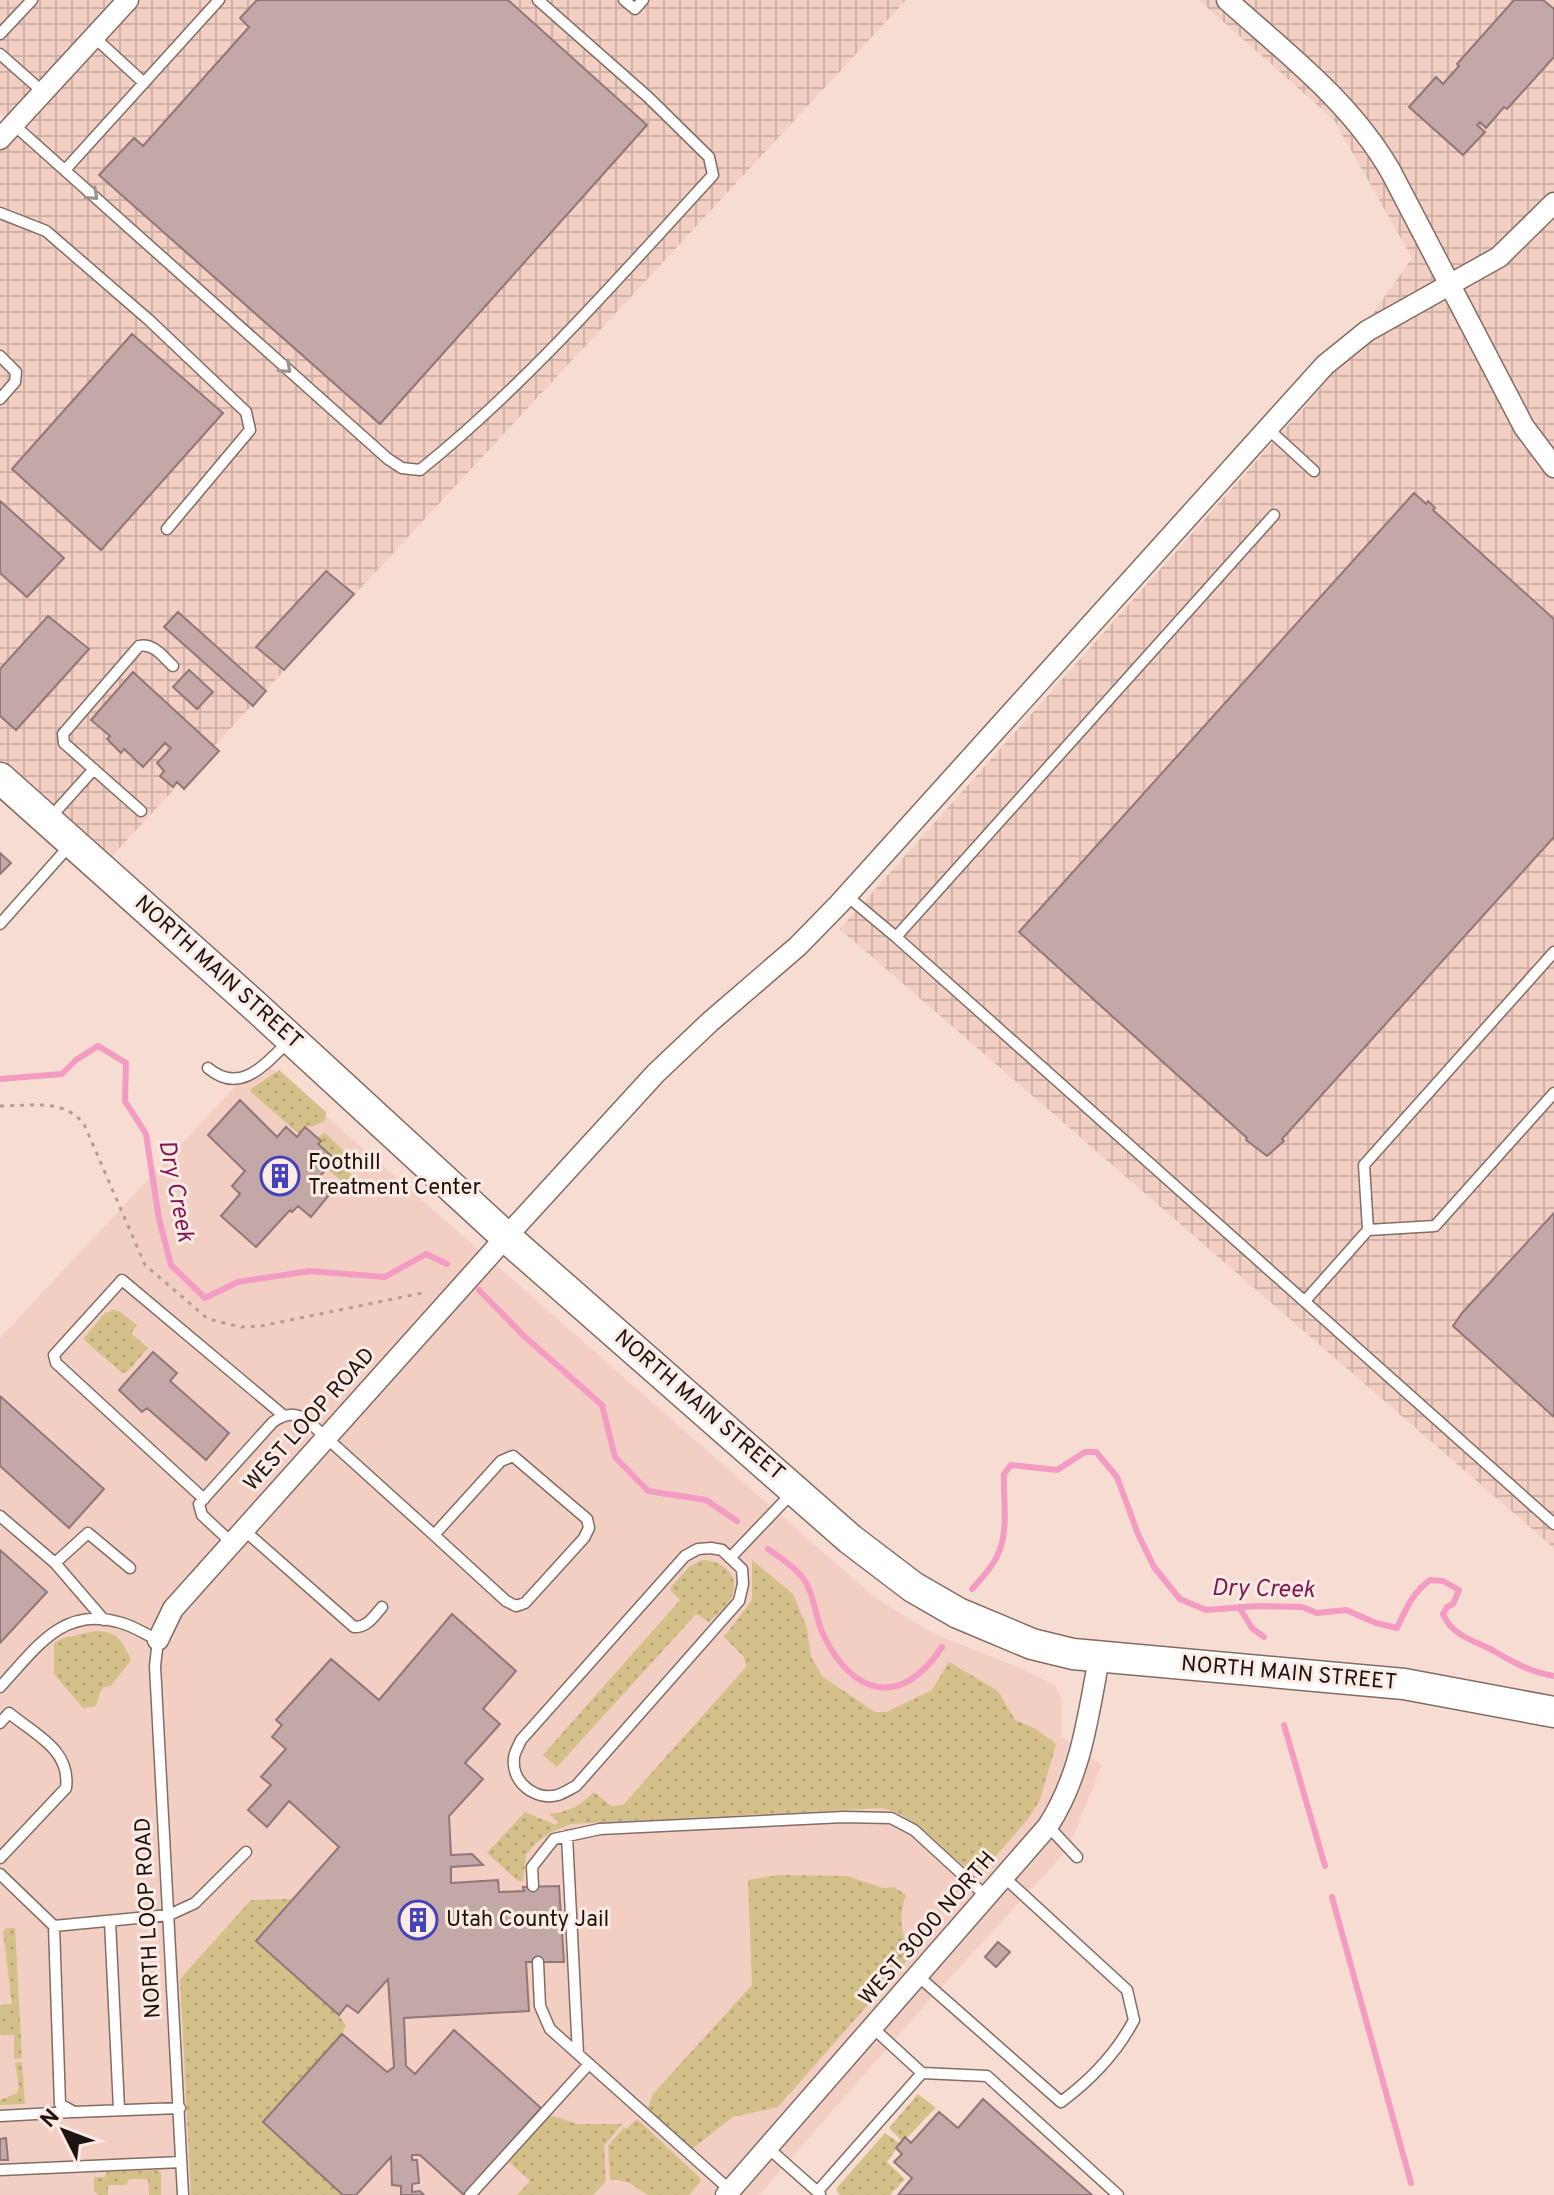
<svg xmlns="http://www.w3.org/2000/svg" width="1554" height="2195" viewBox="0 0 1554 2195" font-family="Overpass,sans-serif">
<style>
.built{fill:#f2cfc2}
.industrial{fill:url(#industrial-grid)}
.grass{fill:url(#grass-dots)}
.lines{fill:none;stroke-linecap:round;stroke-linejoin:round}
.stream{stroke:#f39bc2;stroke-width:6}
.building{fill:#c4a8a8;stroke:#917777;stroke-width:2}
.lane-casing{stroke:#836c63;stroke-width:13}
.street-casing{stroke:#836c63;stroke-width:23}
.secondary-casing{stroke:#836c63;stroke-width:33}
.path{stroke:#b39e96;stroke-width:3;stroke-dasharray:4 6;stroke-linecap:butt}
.lane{stroke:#fff;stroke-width:10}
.street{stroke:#fff;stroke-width:20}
.secondary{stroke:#fff;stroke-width:30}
.oneway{stroke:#999593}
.labels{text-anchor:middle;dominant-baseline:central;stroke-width:6;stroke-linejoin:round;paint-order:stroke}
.street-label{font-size:22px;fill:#1d1410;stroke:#fcebe5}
.poi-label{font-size:22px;fill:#1d1410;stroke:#fcebe5;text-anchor:start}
.water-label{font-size:24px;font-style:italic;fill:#7f1a51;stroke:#fcebe5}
</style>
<defs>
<pattern id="industrial-grid" width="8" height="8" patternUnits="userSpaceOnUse" patternTransform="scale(2)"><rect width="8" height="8" fill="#f2cfc2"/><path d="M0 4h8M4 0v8" fill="none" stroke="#cfb1a6"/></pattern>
<pattern id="grass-dots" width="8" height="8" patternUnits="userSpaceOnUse" patternTransform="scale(2)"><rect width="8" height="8" fill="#d4c089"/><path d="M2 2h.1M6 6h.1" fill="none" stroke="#b6a475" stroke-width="1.8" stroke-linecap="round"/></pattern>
</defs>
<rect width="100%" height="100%" fill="#f6dcd1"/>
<!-- built -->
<path class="built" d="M261,1059L874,1597L934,1634L1025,1670L1055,1686L1062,1700L1061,1736L1102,1765L1068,1849L924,2006L759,2195H0V1338Z"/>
<!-- industrial -->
<path class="industrial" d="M0,0H906L101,868L0,778V139L13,124L0,113Z
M1199,0H1554V1548L840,929L1317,393L1412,258L1334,120Z"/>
<!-- grass -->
<path class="grass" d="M279,1070L326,1112L325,1121L311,1127L308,1125L299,1134L251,1092V1089Z
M325,1133L349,1156L342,1165L352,1175L344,1183L327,1169L335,1159L318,1144L321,1141L317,1137Z
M113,1310L119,1311L137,1325L131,1333L148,1348L128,1371L122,1373L83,1339L105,1313Z
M702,1560C722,1560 742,1576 731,1598C726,1607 716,1615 709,1622L696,1614L557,1767L543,1755L680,1600L671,1591V1587L689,1567Z
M752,1560L793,1594L807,1628L811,1657L823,1677L875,1712H887L932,1690L949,1662L998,1691L1015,1720L1036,1729L1056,1744L1040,1800L1028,1819L983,1871H972L965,1867C938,1845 917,1816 882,1808L571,1824L551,1832L535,1844L526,1855L523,1881H518L487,1853L525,1812L556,1825L558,1821L549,1814C569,1812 580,1806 594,1792L611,1806L623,1805L746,1667L744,1657L724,1637L752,1600Z
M95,1631C117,1630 123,1642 131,1660L111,1686L104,1687L100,1692L96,1706L83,1708L54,1674V1643L64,1638Z
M779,1875L847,1876L883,1888L894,1887L906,1895C897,1919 903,1934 910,1957L778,2107L733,2117L692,2149L647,2110L653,2094L752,1985L748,1880Z
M292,1899L256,1941L339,2015L346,2026L342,2034L263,2122L343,2195H191L180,1979L251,1900Z
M6,1928H15L22,2058L14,2059V2035H0V2005L12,2004L3,1932Z
M22,2062L25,2104L0,2105V2100L17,2093L19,2087L15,2063Z
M918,2094L936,2108C923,2118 914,2134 902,2141L889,2128Z
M550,2115L578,2124H622L604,2146L606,2181L593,2195H517L530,2181L508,2161Z
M637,2119L699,2177L701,2181L689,2195H648L628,2182L610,2179L608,2146L624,2127L626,2129Z
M885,2133L900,2144L887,2162L905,2179L890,2195H840L836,2189Z
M158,2170L161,2173V2195H149L148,2179H129L126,2185H108V2195H99L94,2191V2177H105L106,2172Z"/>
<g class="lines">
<!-- stream -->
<path class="stream" d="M0,1079L62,1074L76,1060L98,1046L126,1063L125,1101L146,1134L159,1219L171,1265L205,1298L238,1282L310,1271L385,1277L426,1254L447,1264
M479,1290L524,1336L602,1405L615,1457L648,1491L706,1500L737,1521
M768,1549C781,1558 796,1568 805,1581C815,1597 815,1617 823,1634C852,1696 901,1709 942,1647
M972,1589C983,1577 997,1562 1001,1546C1008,1523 1003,1498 1004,1474L1011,1465L1057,1470L1085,1452H1096L1117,1477L1138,1534L1154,1567L1180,1599L1206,1610L1257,1606L1302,1607L1317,1613L1346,1610L1376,1623L1397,1628C1406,1609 1413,1592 1430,1580L1443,1581L1459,1590L1453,1604L1447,1607L1443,1614C1453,1637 1474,1640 1494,1651C1514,1663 1531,1672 1554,1676
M1239,1607L1252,1628L1264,1637
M1284,1725L1325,1866
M1332,1897L1411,2183"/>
</g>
<!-- building -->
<path class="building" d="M257,0H508L647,125L380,424L99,175L134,138L143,146L249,27L240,18Z
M1514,0H1543L1554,9V57L1507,109L1504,107L1486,128L1480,122L1477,125L1485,132L1463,155L1409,107L1436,77L1443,84L1459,66L1457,64Z
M132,334L223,413L101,550L12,469Z
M1414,493L1426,504L1428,501L1435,508L1433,510L1554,619V837L1282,1139L1284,1141L1267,1156L1246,1140L1247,1138L1019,932Z
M0,501L64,558L27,597L0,573Z
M326,571L354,594L284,670L256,647Z
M178,612L266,691L253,706L164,627Z
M48,616L89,649L16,730L0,716V669Z
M189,670L213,692L197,709L173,687Z
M133,672L219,751L184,789L177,782L173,787L160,776L164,771L157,763L171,748L165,743L143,767L124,749L121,753L107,739L110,736L91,720Z
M0,853L11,863L0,874Z
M240,1100L277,1137L286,1127L297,1137L305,1127L321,1141L318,1144L335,1159L315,1182L329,1195L311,1217L298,1206L292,1212L290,1210L256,1247L221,1216L240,1194L232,1186L245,1171L208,1135Z
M1554,1213V1417L1453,1326L1462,1313Z
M153,1352L177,1373L170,1381L229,1433L206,1460L147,1408L142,1412L119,1390Z
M0,1396L104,1489L69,1528L0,1466Z
M0,1550L47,1592L0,1643Z
M452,1614L516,1671L483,1709L500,1724L465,1763L483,1779L449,1816L451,1855L472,1854L483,1865L451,1867V1883L498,1880L499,1892L524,1891L523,1887L559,1886L564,1962H526L529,2011L404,2018L406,2066L415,2074L454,2030L541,2108L464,2195L420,2155H412V2160H417L419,2183L412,2184V2192L420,2191L424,2195H401V2186L392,2185L391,2157L356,2195H343L263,2122L342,2034L387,2072L394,2067L388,1979L358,2013L347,2005L339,2015L256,1941L339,1847L289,1801L267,1827L248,1810L271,1785L261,1777L286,1749L272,1737L282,1725L276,1720L331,1659L379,1700Z
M998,1942L1010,1952L996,1967L985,1957Z
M983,2099L1092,2195H898L912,2178L894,2162L902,2154L896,2148L905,2137L911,2143L939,2112L958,2128Z
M6,2138L8,2160H0V2139Z"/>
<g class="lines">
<defs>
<path id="lane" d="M624,0L635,9L643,0
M0,34L32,0
M94,37L144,83
M0,54L43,92
M13,124L388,459L402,468L420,470C526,385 621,275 713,175L709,157L648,97L538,0
M65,170L219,0
M0,213L46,231L149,320L246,412L250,430L167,529
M0,356L16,372L15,382L0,399
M1267,428L1314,471
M141,811L64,743L63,734L139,646C154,643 163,657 173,666
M49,819L94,769
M847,896L896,937L1554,1524
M0,924L71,844
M896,937L1274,515
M208,1068C241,1096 266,1063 290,1040
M1368,1230L1435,1226L1554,1093
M1305,1301L1368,1230L1364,1165L1554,952
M204,1499L56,1363L54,1355L122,1280L283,1415
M0,1516L55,1563L104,1620
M244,1530L354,1627C367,1628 374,1616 382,1607
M232,1543L202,1515L199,1504L273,1422C286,1413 296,1412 309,1422L434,1535L501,1461L513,1456L587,1519L589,1528L584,1538L525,1603L516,1606L506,1601L434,1535
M711,1548L722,1550L742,1569L743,1584L739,1601L576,1786C570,1789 564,1793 558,1795C535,1801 511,1782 514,1758C514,1753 519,1745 521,1740L685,1556L698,1549Z
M730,1558L792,1493
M55,1563L88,1533L130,1568
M0,1687C34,1651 61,1606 118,1622C132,1625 145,1634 158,1640L155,1666L183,2195
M0,1723L9,1713C36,1735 71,1750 66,1788L0,1858
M1048,1826L1077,1857
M567,1836L578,2054
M0,1874L54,1926L169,1915L195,1903L246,1852
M533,1886L532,1867L554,1839L600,1829L844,1817L891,1818L914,1830L987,1897
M110,1921L119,2109
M54,1926L60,2104L74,2112L180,2108
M538,1962L540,2006L550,2029L730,2190
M918,1976L1061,2102C1092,2079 1116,2054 1134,2020L1127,1990L1005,1878
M873,2028L922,2073L987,2076L1118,2195
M0,2116L72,2112
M767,2147L820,2194
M0,2170L181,2162
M817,2192L922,2073
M470,2195L589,2064"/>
<path id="street" d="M1227,0C1286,53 1351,102 1391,172L1524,427L1554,467
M0,139L128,0
M158,1640L173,1609L506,1237L656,1073L711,1021L798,946L839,904L1325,365L1367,331L1499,257L1554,203
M726,2195L1048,1826C1081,1775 1088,1717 1099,1658"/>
<path id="secondary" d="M0,778L255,1006L506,1237L850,1539L913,1587L958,1613L1032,1644L1073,1654L1404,1684L1554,1712"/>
</defs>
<!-- lane casing -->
<use href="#lane" class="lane-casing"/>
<!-- street casing -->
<use href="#street" class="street-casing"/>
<!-- secondary casing -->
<use href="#secondary" class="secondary-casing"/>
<!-- path -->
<path class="path" d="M0,1106C32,1106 63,1098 84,1124L145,1265L208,1319L241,1327L261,1326L427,1292"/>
<!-- lane -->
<use href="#lane" class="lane"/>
<!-- street -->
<use href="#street" class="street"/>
<!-- secondary -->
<use href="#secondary" class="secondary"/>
</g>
<!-- one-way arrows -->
<defs><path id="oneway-chevron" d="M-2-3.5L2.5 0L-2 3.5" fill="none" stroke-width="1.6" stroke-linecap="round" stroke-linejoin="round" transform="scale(2)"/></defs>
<g class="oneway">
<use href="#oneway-chevron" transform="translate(93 195) rotate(42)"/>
<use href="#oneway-chevron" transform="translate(286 368) rotate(42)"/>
</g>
<!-- icons -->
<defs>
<symbol id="building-ring" viewBox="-11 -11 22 22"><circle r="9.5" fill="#fcebe5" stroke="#4643b9" stroke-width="1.5"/><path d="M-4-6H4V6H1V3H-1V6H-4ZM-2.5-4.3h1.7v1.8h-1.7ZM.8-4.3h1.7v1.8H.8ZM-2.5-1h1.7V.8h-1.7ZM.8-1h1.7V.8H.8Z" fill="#4643b9"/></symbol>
</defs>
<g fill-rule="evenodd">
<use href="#building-ring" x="258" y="1154" width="44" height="44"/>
<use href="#building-ring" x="396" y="1898" width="44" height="44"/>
</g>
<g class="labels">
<!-- street labels -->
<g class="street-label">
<text transform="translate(218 973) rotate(42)">NORTH MAIN STREET</text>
<text transform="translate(699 1406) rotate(41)">NORTH MAIN STREET</text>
<text transform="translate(310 1420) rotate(-48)">WEST LOOP ROAD</text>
<text transform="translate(1289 1674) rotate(5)">NORTH MAIN STREET</text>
<text transform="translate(149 1918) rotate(-93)">NORTH LOOP ROAD</text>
<text transform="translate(928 1929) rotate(-49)">WEST 3000 NORTH</text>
</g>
<!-- poi labels -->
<g class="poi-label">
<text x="308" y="1163">Foothill<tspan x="308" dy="25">Treatment Center</tspan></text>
<text x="446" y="1920">Utah County Jail</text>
</g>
<!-- water labels -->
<g class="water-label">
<text transform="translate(175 1191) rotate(79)">Dry Creek</text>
<text transform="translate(1263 1590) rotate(1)">Dry Creek</text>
</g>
</g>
<!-- north arrow -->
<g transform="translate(64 2131) rotate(312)" stroke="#fcebe5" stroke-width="6" paint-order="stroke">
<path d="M0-6L14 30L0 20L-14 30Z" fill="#1d1410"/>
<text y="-12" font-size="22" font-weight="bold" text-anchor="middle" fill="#1d1410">N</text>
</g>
</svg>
